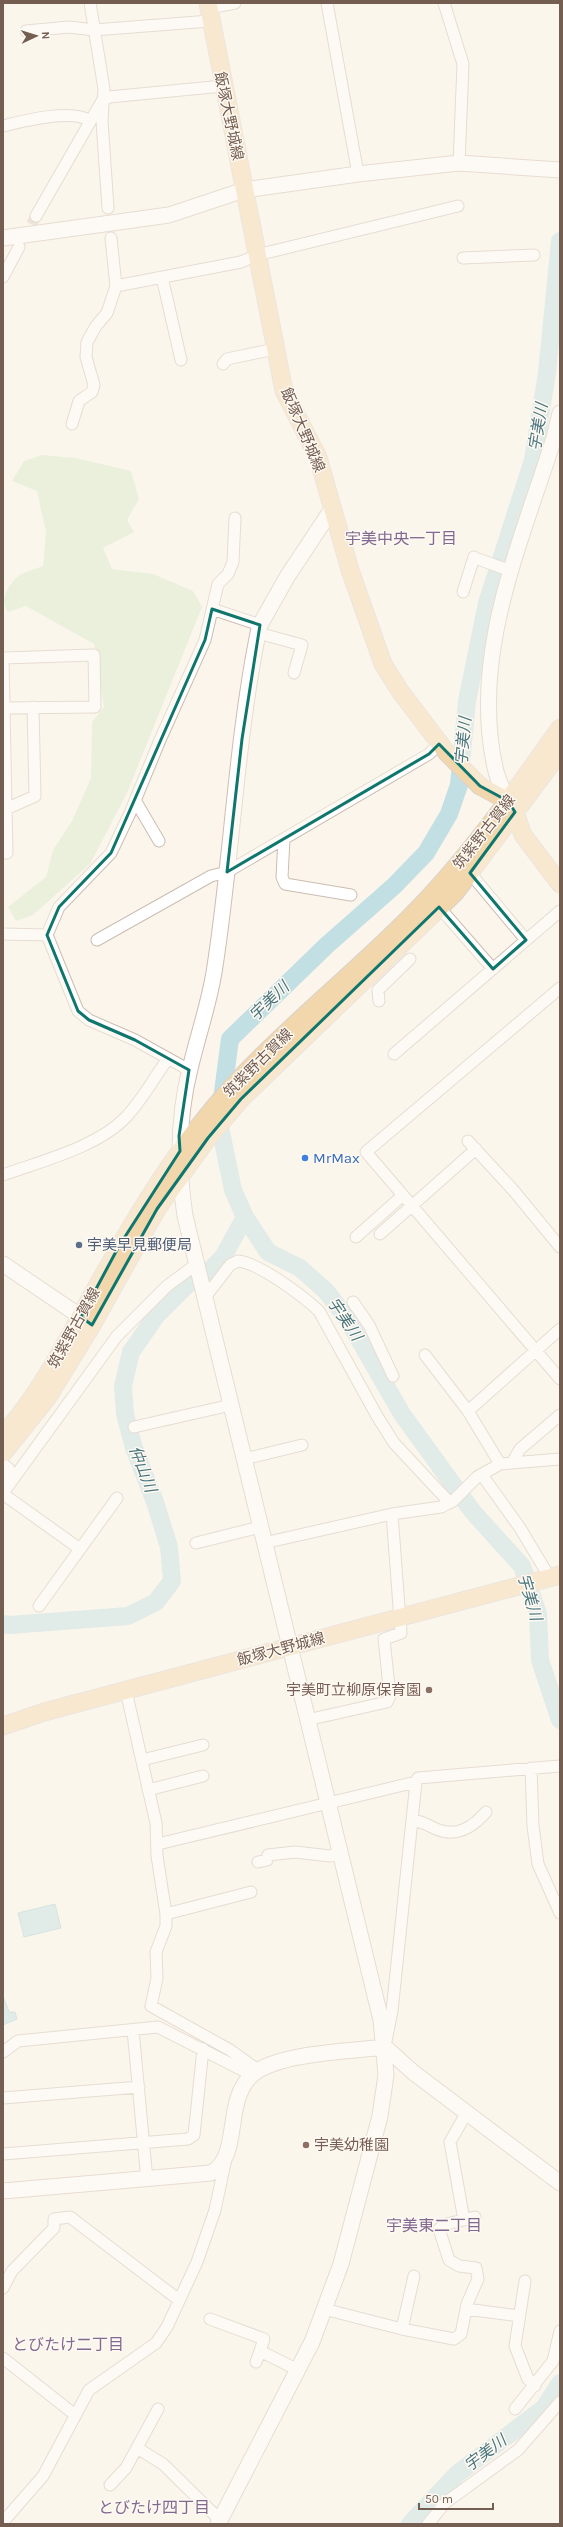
<svg xmlns="http://www.w3.org/2000/svg" width="563" height="2527" viewBox="0 0 563 2527" font-family="Karla,'Noto Sans JP',sans-serif">
<style>
.green{fill:#d7e8cb}
.water{fill:#c2dfe3;stroke:#a9ced4}
.lines{fill:none;stroke-linecap:round;stroke-linejoin:round}
.river{stroke:#c2dfe3;stroke-width:18}
.street-tunnel{stroke:#d9cfc5;stroke-width:11;stroke-dasharray:11 5.5;stroke-linecap:butt}
.street-casing{stroke:#ccbdb2;stroke-width:13}
.secondary-casing{stroke:#cfbdb0;stroke-width:17}
.primary-casing{stroke:#d8d2ce;stroke-width:19}
.street{stroke:#fff;stroke-width:11}
.secondary{stroke:#fff;stroke-width:15}
.primary{stroke:#f2d7ac;stroke-width:17}
.marked{fill:none;stroke:#0f766e;stroke-width:3;stroke-linejoin:round}
.shop-dot{fill:#3f7fe0;stroke:#fef9f2;stroke-width:1.5}
.service-dot{fill:#5c6f8a;stroke:#fef9f2;stroke-width:1.5}
.education-dot{fill:#8d6e63;stroke:#fef9f2;stroke-width:1.5}
.labels{text-anchor:middle;dominant-baseline:central;stroke-width:3;stroke-linejoin:round;paint-order:stroke}
.street-label{font-size:15px;fill:#745d51;stroke:#fef9f2}
.shop-label{font-size:15px;fill:#366cbe;stroke:#fef9f2;text-anchor:start}
.service-label{font-size:15px;fill:#4e5e75;stroke:#fef9f2;text-anchor:start}
.education-label{font-size:15px;fill:#785e54;stroke:#fef9f2;text-anchor:end}
.water-label{font-size:16px;font-style:italic;fill:#49767e;stroke:#fef9f2}
.neighbourhood-label{font-size:16px;fill:#82698f;stroke:#fef9f2}
</style>
<rect width="100%" height="100%" fill="#fbf5ec"/>
<!-- green -->
<path class="green" d="M42,455L76,458L131,471L139,499L127,520L134,532L103,548L112,569L153,574L193,591L202,607L127,793L90,864L33,915L16,921L8,907L46,877L53,850L72,821L91,778L92,722L104,707L94,644L26,606L8,612C0,601 6,589 15,579C20,573 35,569 43,566L46,532L37,491L12,481L24,461Z"/>
<!-- water -->
<path class="water" d="M55,1904L61,1928L24,1937L18,1913Z
M3,1996L9,2012H15L17,2019L3,2025Z"/>
<g class="lines">
<!-- river -->
<path class="river" d="M560,241L547,373L533,460L487,603L467,701L459,785L449,814L426,853L394,886L327,945L230,1039L219,1122L233,1190L245,1217L268,1252L300,1268L326,1291L348,1320L402,1414L473,1512L522,1566L538,1614L540,1660L560,1720
M3,1624L10,1625L128,1616L156,1602L172,1581L169,1547L155,1502L134,1448L125,1414L123,1386L131,1352L156,1316L187,1285L210,1270L223,1257L245,1217
M410,2524L457,2474L544,2408L560,2383"/>
<!-- street-tunnel -->
<path class="street-tunnel" d="M24,239L36,216"/>
<defs>
<path id="street" d="M90,3L104,89L102,121L108,208
M327,3L358,174
M444,3L463,64L459,163
M209,8L235,3
M26,31L69,27L94,30L210,21
M3,126C23,121 73,108 90,121
M36,216L102,101L109,97L223,86
M463,258L534,255
M3,277L19,247
M162,277L181,360
M116,286L241,262L257,255L458,206
M223,364L227,359L275,349
M72,424L79,401L92,392L94,385L86,357L87,342L96,326L107,313L116,286L111,238
M478,559L511,571
M463,592L474,557
M212,609L260,625
M258,633L302,645L294,673
M3,658L94,655L95,707L4,708
M135,800L159,841
M6,809L35,796L33,707
M284,839L282,877L285,884L351,895
M3,853H7L3,658
M470,873L526,940
M439,907L493,969
M3,934L47,935
M97,940L211,876L227,872L429,754L439,744
M560,988L366,1152L560,1379
M379,1001L378,990L410,959
M394,1054L560,911
M189,1070L135,1040L89,1020L78,1011L47,935L59,907L111,853L130,813L160,740L205,640L218,584L228,574L233,562L235,518
M468,1141L514,1191L560,1247
M3,1175C41,1161 98,1147 126,1117C142,1100 154,1078 167,1060
M380,1234L476,1149
M356,1237L402,1196
M206,1296L230,1265L238,1261C259,1263 303,1296 319,1311L377,1416L394,1443L450,1503
M353,1302L369,1325L393,1376
M425,1355L468,1411
M134,1427L231,1405
M244,1459L302,1445
M512,1463L520,1449L560,1415
M3,1464L9,1469L3,1477
M500,1464L468,1411L560,1329
M482,1475L520,1528L550,1578
M3,1493L117,1336L167,1286L198,1263
M3,1494L80,1549
M196,1543L260,1527
M264,1543L392,1514L441,1507L453,1501L477,1477L500,1464L560,1459
M39,1606L117,1498
M126,1691L156,1823L157,1856L166,1914V1926L156,1952L157,1978L151,2006L230,2050L259,2071
M307,1720L387,1702L390,1696L384,1639L401,1633L392,1514
M142,1760L203,1745
M531,1768L533,1826L538,1864L560,1913
M148,1790L203,1776
M412,1820C421,1821 428,1825 436,1829C457,1838 473,1827 486,1812
M158,1844L416,1782L418,1778L560,1766
M258,1862L267,1860L268,1855L295,1852L330,1856L340,1854
M166,1914L251,1892
M133,2030L147,2180
M386,2041L392,2011L416,1782
M3,2052L18,2041L158,2027L252,2075
M3,2098L139,2087
M3,2154L188,2139L194,2135L203,2049
M464,2220L450,2142L467,2112
M525,2281L515,2346L528,2379L535,2386
M3,2288L12,2271L54,2228V2219L70,2217L179,2300
M324,2309L402,2329L454,2339L461,2334L467,2304L478,2279L476,2268L459,2266L449,2260L439,2229L447,2224L475,2217
M466,2309L519,2316
M210,2319L264,2339L260,2351L298,2370
M402,2329L414,2276
M3,2358L74,2414
M256,2362L260,2351
M515,2409L553,2361L560,2331
M137,2448L163,2464L220,2520
M110,2485L126,2468L158,2409
M3,2522L43,2476L89,2390L156,2343L167,2327L197,2262L215,2210L225,2163
M428,2524L445,2503L518,2450L560,2402"/>
<path id="secondary" d="M3,238L169,215L244,190L358,174L459,163L560,170
M508,801C503,790 497,779 495,767C470,655 521,543 554,438L560,413
M3,1264L90,1323
M3,2191L211,2173C242,2156 223,2101 252,2075C276,2053 351,2051 385,2047L414,2073L560,2183
M218,2524L312,2342L341,2264L380,2116L386,2075L381,2020L185,1216C178,1169 178,1116 190,1069C198,1034 210,1002 215,966C232,856 236,743 258,633L260,625L287,577L332,509"/>
<path id="primary" d="M208,3L284,391L318,457L350,570L383,664L400,691L447,753L480,786L508,801L515,812L523,835L560,884
M3,1435C44,1389 70,1334 100,1281C131,1225 163,1171 203,1121C261,1047 344,984 410,917C467,860 513,794 560,728
M3,1453L48,1397L92,1325L157,1209L208,1138L241,1099L455,893L560,752
M3,1726L44,1712L560,1575"/>
</defs>
<!-- street casing -->
<use href="#street" class="street-casing"/>
<!-- secondary casing -->
<use href="#secondary" class="secondary-casing"/>
<!-- primary casing -->
<use href="#primary" class="primary-casing"/>
<!-- street -->
<use href="#street" class="street"/>
<!-- secondary -->
<use href="#secondary" class="secondary"/>
<!-- primary -->
<use href="#primary" class="primary"/>
</g>
<!-- marked area -->
<path d="M0 0H563V2527H0ZM212,609L260,625L242,739L227,872L429,754L439,744L480,786L508,801L515,812L470,873L526,940L493,969L439,907L241,1099L208,1138L157,1209L92,1325L81,1317L119,1246L180,1151L179,1136L189,1070L135,1040L89,1020L78,1011L47,935L59,907L111,853L205,640Z" fill="#fbf5ec" fill-opacity=".55" fill-rule="evenodd"/>
<path class="marked" d="M212,609L260,625L242,739L227,872L429,754L439,744L480,786L508,801L515,812L470,873L526,940L493,969L439,907L241,1099L208,1138L157,1209L92,1325L81,1317L119,1246L180,1151L179,1136L189,1070L135,1040L89,1020L78,1011L47,935L59,907L111,853L205,640Z"/>
<!-- markers -->
<circle class="shop-dot" cx="305" cy="1158" r="4"/>
<circle class="service-dot" cx="79" cy="1245" r="4"/>
<g class="education-dot">
<circle cx="429" cy="1690" r="4"/>
<circle cx="306" cy="2145" r="4"/>
</g>
<g class="labels">
<!-- street labels -->
<g class="street-label">
<text transform="translate(229 116) rotate(78)">飯塚大野城線</text>
<text transform="translate(303 430) rotate(67)">飯塚大野城線</text>
<text transform="translate(484 832) rotate(-52)">筑紫野古賀線</text>
<text transform="translate(258 1063) rotate(-45)">筑紫野古賀線</text>
<text transform="translate(74 1328) rotate(-61)">筑紫野古賀線</text>
<text transform="translate(281 1649) rotate(-15)">飯塚大野城線</text>
</g>
<!-- shop labels -->
<g class="shop-label">
<text x="313" y="1158">MrMax</text>
</g>
<!-- service labels -->
<g class="service-label">
<text x="87" y="1245">宇美早見郵便局</text>
</g>
<!-- education labels -->
<g class="education-label">
<text x="421" y="1690">宇美町立柳原保育園</text>
<text x="314" y="2145" text-anchor="start">宇美幼稚園</text>
</g>
<!-- water labels -->
<g class="water-label">
<text transform="translate(538 427) rotate(-81)">宇美川</text>
<text transform="translate(463 741) rotate(-85)">宇美川</text>
<text transform="translate(269 1001) rotate(-44)">宇美川</text>
<text transform="translate(345 1319) rotate(56)">宇美川</text>
<text transform="translate(143 1469) rotate(69)">仲山川</text>
<text transform="translate(530 1597) rotate(74)">宇美川</text>
<text transform="translate(485 2453) rotate(-37)">宇美川</text>
</g>
<!-- neighbourhood labels -->
<g class="neighbourhood-label">
<text x="401" y="538">宇美中央一丁目</text>
<text x="434" y="2225">宇美東二丁目</text>
<text x="68" y="2344">とびたけ二丁目</text>
<text x="154" y="2507">とびたけ四丁目</text>
</g>
</g>
<!-- border -->
<rect width="563" height="2527" fill="none" stroke="#745d51" stroke-width="8"/>
<!-- north arrow -->
<g transform="translate(36 36) rotate(86)" stroke="#fef9f2" stroke-width="3" paint-order="stroke">
<path d="M0-3L7 15L0 10L-7 15Z" fill="#745d51"/>
<text y="-6" font-size="11" font-weight="bold" text-anchor="middle" fill="#745d51">N</text>
</g>
<!-- scale -->
<path d="M419 2503v6h74v-6" fill="none" stroke="#745d51" stroke-width="2"/>
<text x="425" y="2503" font-size="12" fill="#745d51" stroke="#fef9f2" stroke-width="3" paint-order="stroke">50 m</text>
</svg>
